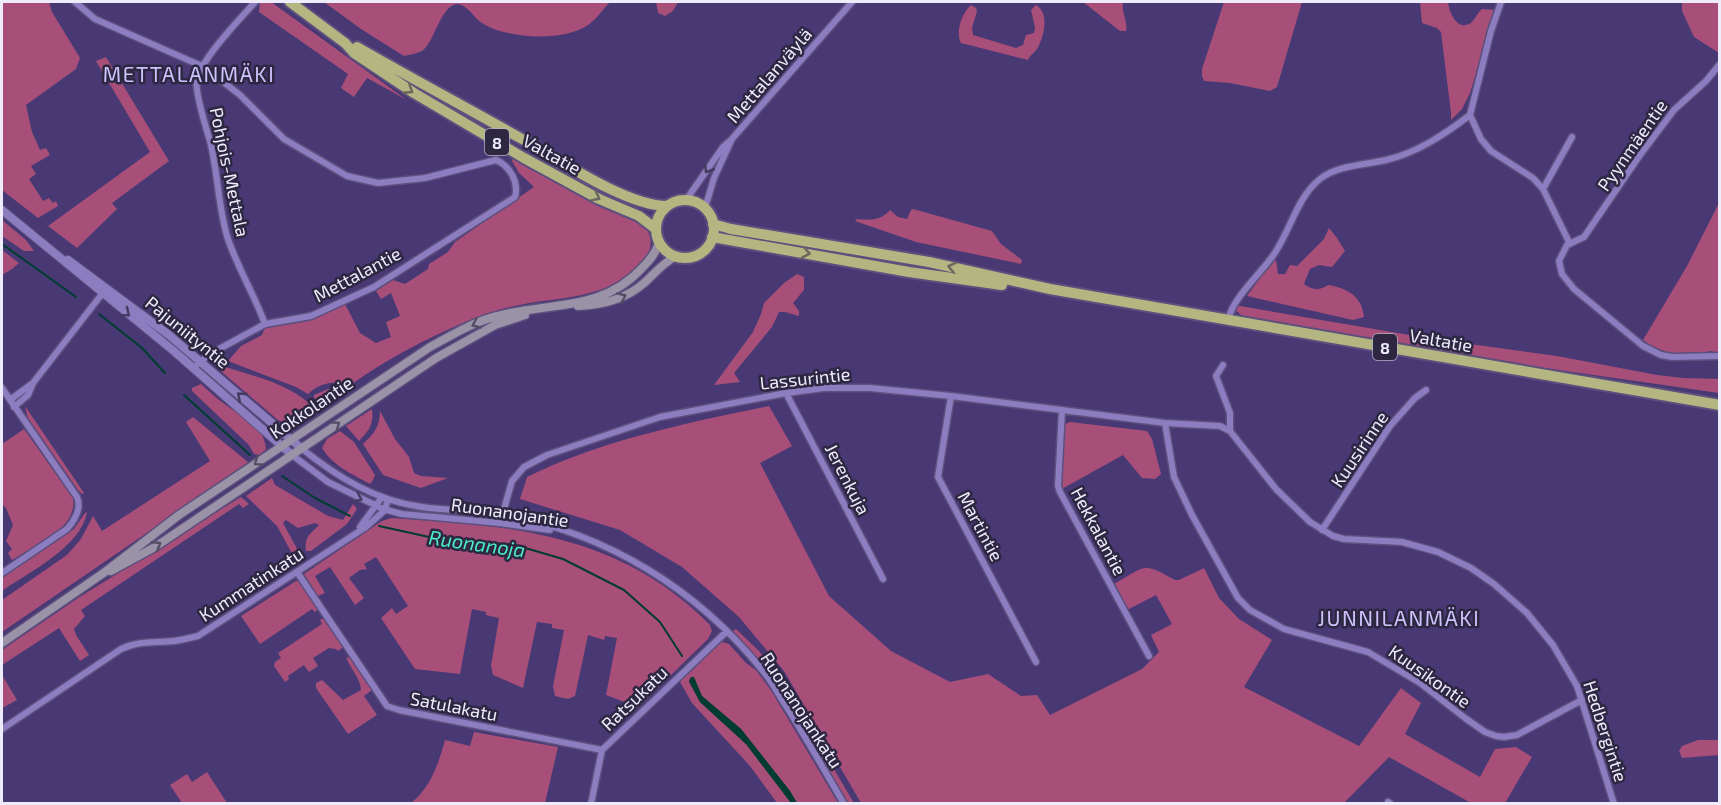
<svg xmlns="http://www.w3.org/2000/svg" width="1721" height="805" viewBox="0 0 1721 805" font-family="'Exo 2',sans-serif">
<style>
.green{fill:#a74f78}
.water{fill:#013c30}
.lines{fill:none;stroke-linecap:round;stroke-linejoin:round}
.stream{stroke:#013c30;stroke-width:2}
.minor-casing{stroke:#5d4f7e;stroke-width:9}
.tertiary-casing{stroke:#5d4f7e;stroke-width:10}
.secondary-casing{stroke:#5d4f7e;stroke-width:11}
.trunk-casing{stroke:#5d4f7e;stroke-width:14}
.minor{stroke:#8b7dbf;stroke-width:6}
.tertiary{stroke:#8b7dbf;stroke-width:8}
.secondary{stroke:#9a93a7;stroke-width:8}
.trunk{stroke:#b3b680;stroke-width:10}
.oneway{stroke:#69675e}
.oneway2{stroke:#443c61}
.oneway3{stroke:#534d65}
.labels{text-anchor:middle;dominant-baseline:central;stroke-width:5;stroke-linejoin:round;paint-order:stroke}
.shield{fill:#2d2742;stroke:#b4b1c4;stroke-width:1.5}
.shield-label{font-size:16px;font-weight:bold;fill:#eeecfb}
.street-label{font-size:18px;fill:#eeecfb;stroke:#2d2742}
.water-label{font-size:20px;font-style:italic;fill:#49ecc5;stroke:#2d2742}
.quarter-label{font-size:21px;letter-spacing:1.5px;fill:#cdc3fc;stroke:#2d2742}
</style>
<rect width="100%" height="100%" fill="#483975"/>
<!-- green -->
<path class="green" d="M2,2H49L52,12L80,58L76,69L26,105L32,132L40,150L46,148L50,155L31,166L36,174L29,179L43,201L49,198L53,203L56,201L58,206L38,218L2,190Z
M260,2H271L407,100L367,78L354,97L341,88L348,74L259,12Z
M324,2H610C603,9 597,19 588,25C564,42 506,39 482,23C475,19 466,3 457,4C440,6 435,42 422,51C417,53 410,55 404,56L361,29Z
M656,2H678L673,11L665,16L658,13Z
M1083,2H1123C1121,12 1128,21 1126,31H1120Z
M1224,2H1302L1277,87L1270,91L1230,83L1204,81L1202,76V69Z
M1420,2H1448C1449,11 1456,30 1469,24C1474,22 1477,13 1482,9L1495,10L1470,93L1462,109L1451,120V113L1441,32L1437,28L1422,23Z
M1682,2H1719V53L1694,37L1682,11Z
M971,5L976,8L977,11L972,28L973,35L1016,48L1023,45L1026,35L1034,33L1035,27L1031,10L1036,5C1050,13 1044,37 1037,49C1034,53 1030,55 1028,60L961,43C955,32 962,13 971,5Z
M106,57L169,161L112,203L117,209L77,248L48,226L150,152L96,61Z
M513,156L645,226C655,241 651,254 639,266C599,304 551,295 502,309C491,312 479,316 468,321C427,338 387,359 352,384C334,381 321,382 308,394L296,387L228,361L241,346L262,335L265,328L308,321L345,304L360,333L376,343L391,337L386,322L400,316L391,293L381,299L376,291L393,280L405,284L428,269L429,264L448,252L455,242L534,187L519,173L512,161Z
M1719,203V353L1710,351C1689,361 1661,353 1643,340L1687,266Z
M913,209L992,231L1001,244L1022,260L1021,264L916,242L855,221L857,219C871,220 880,221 890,210L898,217L907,219L911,210Z
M2,220L26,240L34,251H24L2,236Z
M1329,228L1337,238L1345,251L1332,267L1319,265L1310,269L1304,284C1312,290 1320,291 1328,285C1347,288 1362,296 1364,317L1353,320L1247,296L1268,267L1276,260L1278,274H1285L1290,265L1297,266L1324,239Z
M2,250L19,263L12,269L2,275Z
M797,274L804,277V290L793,303L799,311V316L785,312H779L772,327L734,373L740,382L714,385L753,332L761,314L764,303L784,283Z
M1240,306L1427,338L1557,356L1657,375L1683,378L1719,379V393L1545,368L1243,316L1235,310L1236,307Z
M222,366C253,376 292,384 315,409L314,416L296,427L288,425L278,420L223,373L219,369Z
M201,384C209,391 217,399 226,405C243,417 264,426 266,449L260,455L254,454L249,445L192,391V388Z
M328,389H338L345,392L324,405L314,398V395Z
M25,406L84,493L82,494L78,490L28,418Z
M769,406L792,446L760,463L829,596L891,651L950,682L988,674L1021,696L1037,695L1050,715L1142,669L1159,652L1151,635L1172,624L1156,595L1125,611L1116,595L1114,584C1146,566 1142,561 1175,580H1179L1204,568L1219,598L1239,619L1272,640L1244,687L1359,746L1401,688L1421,703L1405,734L1480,777L1495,749L1516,747L1532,757L1505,803H1471L1389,757L1344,803H861L784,671L739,617L682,567L620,530L520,499L527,477C602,440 687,423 769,406Z
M372,409C374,424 369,431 359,441L346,426Z
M380,411L395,439L409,457L414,473L421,476L448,478L421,488L383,475L363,444C374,434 380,426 380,411Z
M193,417L249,463L2,632V600L67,555L81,539L93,516L102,531L210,461L186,422Z
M1070,422L1147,431L1152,439L1161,474L1155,479L1142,478L1123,455L1060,490L1063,425Z
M24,429L73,498C78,529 34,546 12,560L8,553L12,549L6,541L13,525L6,508L2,504V444Z
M340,431L354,442L375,475L373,480L370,484C352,474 333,466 322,448L327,439Z
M272,478L275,485L328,516L343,520L353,504L357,509L347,524L311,551H306C304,537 310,534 319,525L315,523L298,528L286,520L283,523L300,554V559H295L277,526L246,496Z
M241,497L249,504L243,508L239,504L81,610L85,616L74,629L76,635L89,655L80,661L59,628L2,665V650L78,598Z
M87,512C81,547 29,572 2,591V578L74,529L85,513Z
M391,518C511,525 621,534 710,625L712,631L708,639L632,713L626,710L627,703L606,695L617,638L605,636L604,640L588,635L575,696L568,699L555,696L553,686L564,630L552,628V624L537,622L523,688L493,675L491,666L499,618L486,615V612L472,609L460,674L415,669L381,618L392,608L396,614L408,606L376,557L364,564L367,569L360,570L349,578L364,598L355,605L330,567L315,576L325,593L318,596L304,574L382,521Z
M296,581L300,582L318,609L315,612L312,609L260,644L241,616Z
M324,618L343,647L338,651L336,649L329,648L313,658L318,666L309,672L304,665L288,676L289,679L285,682L274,666L275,662L281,658L278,653L322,624L320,620Z
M736,629L759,651L781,680L854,803H848L777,683L733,631Z
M723,642L729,644L746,663L756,670L772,692L838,803H797L790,791L741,729L702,696L691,677L689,682L700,702L746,744L791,803H777L750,766L692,703L680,682L681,680L716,645Z
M346,657L352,659L372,690L364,696L377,715L348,734L316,688V683L322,680L343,700L361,690C361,679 350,668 346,657Z
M2,675L17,700L2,708Z
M474,732L558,747L545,803H411C431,787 438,765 445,740L470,746Z
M1698,740H1719V755L1682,758L1679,751L1682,746Z
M207,772L227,803H182L170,785L187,774L192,782Z"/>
<!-- water -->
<path class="water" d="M691,677H694L702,696L741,729L790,791L797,803H791L746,744L700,702L689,681Z"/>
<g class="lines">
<!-- stream -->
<path class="stream" d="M2,244L76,297
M99,314L142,348L165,373
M184,395L250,455
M282,476L315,498L350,516
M379,526L429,537L515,545L563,559L624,590L660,622L682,656"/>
<defs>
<path id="minor" d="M75,2L95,19L204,67L240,95L284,139L347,176L378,183L425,178L496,160C510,166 519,182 515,197L374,287L311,316L265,324L210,354L193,368
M255,2C239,20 203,57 197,79C194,90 206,128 210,141C218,173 218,205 227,236C237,267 254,294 265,324
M1720,64L1706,81L1674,110L1640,155L1584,237L1567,245L1559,261L1562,274L1574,289L1643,346L1661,355L1672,357L1720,356
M1470,115L1481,139L1491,151L1533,178L1543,189L1570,244
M1470,115L1491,31L1501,2
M1543,189L1572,137
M686,200L723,147L731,140L852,2
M705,208L714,178L731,141
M1228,320C1233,298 1259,275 1272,257C1290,233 1296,198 1320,179C1338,165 1365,165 1386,160C1417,153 1445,134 1470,115
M1223,365L1216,376L1230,413V431L1276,489L1310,522L1333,536L1344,539L1402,542L1438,552L1471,568L1494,584L1527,613L1553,645L1577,686L1614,804
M2,388L77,497C82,509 75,520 67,529L2,573
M786,393L883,579
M951,396L938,477L1036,662
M10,400L33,383
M14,407L28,395L33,383L105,290
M1062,410L1058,486L1060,492L1149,656
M1165,423L1174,477L1192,515L1238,598L1250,610L1284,629L1368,652L1420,683L1465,718L1485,732L1496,736L1504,737L1517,735L1582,700
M301,448C337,477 376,501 422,507C450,511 477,510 504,515C607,533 698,590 763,671C772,682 778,694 786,706C806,738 825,771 844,804
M292,455L328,482L383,509L402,514L500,523L550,530
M500,523L512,481L524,467L547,455L660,417L786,393L824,388H870L951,396L1165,423L1220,426L1230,431
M360,527L382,497
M1322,530L1390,426L1415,398L1426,390
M297,572L387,706L399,710L602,750
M2,729L121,649C140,640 155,643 174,641C182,640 190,638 198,636L366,527L385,510L388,499
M1388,802L1391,804
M591,804L602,750L727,631"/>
<path id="tertiary" d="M2,210L175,352L292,455
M68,260L169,335L301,448"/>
<path id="secondary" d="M578,306C601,305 625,300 644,283C654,274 663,263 676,256
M111,571L155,547L436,358L495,325L525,315
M2,643L105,572L179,515L430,347C452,335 473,322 497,316C548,302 602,312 642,268C650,260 656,253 659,242"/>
<path id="trunk" d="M290,2L345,43L354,53L414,93L524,158L599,199L639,216L656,229
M357,47C411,78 467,108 522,139C558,159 626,206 667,206
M656 229a29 29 0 1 1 58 0a29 29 0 1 1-58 0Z
M713,224L731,229L929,262L1050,289L1720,405
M712,237L909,272L1002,285"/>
</defs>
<!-- minor casing -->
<use href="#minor" class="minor-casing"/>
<!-- tertiary casing -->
<use href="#tertiary" class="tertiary-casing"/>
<!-- secondary casing -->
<use href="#secondary" class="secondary-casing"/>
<!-- trunk casing -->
<use href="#trunk" class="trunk-casing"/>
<!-- minor -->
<use href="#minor" class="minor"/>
<!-- tertiary -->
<use href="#tertiary" class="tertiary"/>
<!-- secondary -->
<use href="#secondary" class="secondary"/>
<!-- trunk -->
<use href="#trunk" class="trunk"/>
</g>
<!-- one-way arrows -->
<defs><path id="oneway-chevron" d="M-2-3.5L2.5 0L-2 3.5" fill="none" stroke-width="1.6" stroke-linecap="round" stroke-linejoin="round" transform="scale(1.5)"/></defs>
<g class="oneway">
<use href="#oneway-chevron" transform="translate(409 90) rotate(33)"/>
<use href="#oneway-chevron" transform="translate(596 197) rotate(27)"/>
<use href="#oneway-chevron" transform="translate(806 253) rotate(10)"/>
<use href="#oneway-chevron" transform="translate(952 267) rotate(-167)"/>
</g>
<g class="oneway2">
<use href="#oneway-chevron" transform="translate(708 169) rotate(122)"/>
<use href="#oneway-chevron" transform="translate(126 313) rotate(39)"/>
<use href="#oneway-chevron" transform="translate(241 396) rotate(-139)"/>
<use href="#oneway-chevron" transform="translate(358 498) rotate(25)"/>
</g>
<g class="oneway3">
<use href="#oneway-chevron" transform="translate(622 297) rotate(-24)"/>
<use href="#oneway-chevron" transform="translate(476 324) rotate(156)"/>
<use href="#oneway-chevron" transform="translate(336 425) rotate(-35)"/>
<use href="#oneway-chevron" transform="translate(258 462) rotate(145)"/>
<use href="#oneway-chevron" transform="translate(157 545) rotate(-32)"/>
</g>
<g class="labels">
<!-- shield labels -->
<g class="shield">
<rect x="485" y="129" width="24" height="26" rx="4.5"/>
<rect x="1373" y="334" width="24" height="26" rx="4.5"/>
</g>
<g class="shield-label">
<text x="497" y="142">8</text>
<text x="1385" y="347">8</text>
</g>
<!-- street labels -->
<g class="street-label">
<text transform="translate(769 75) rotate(-49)">Mettalanväylä</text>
<text transform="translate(1632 145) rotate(-55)">Pyynmäentie</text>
<text transform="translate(552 154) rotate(29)">Valtatie</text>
<text transform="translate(230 172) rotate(78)">Pohjois-Mettala</text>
<text transform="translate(357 274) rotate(-28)">Mettalantie</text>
<text transform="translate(188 332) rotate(39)">Pajuniityntie</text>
<text transform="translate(1441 340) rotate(10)">Valtatie</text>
<text transform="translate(805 378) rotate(-6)">Lassurintie</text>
<text transform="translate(311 407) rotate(-34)">Kokkolantie</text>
<text transform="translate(1359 449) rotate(-56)">Kuusirinne</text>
<text transform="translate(848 479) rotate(63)">Jerenkuja</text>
<text transform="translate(510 512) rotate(8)">Ruonanojantie</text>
<text transform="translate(981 526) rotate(62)">Martintie</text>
<text transform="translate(1099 531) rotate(62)">Hekkalantie</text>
<text transform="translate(251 584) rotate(-33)">Kummatinkatu</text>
<text transform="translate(1430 676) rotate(35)">Kuusikontie</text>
<text transform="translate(634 698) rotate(-44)">Ratsukatu</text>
<text transform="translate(454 706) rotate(11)">Satulakatu</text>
<text transform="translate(802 710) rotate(57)">Ruonanojankatu</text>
<text transform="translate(1606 731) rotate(72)">Hedbergintie</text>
</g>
<!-- water labels -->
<g class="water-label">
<text transform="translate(477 543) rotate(8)">Ruonanoja</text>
</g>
<!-- quarter labels -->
<g class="quarter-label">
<text x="189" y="73">METTALANMÄKI</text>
<text x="1399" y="617">JUNNILANMÄKI</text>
</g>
</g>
<!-- border -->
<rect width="1721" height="805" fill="none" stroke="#eeecfb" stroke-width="6"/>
</svg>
